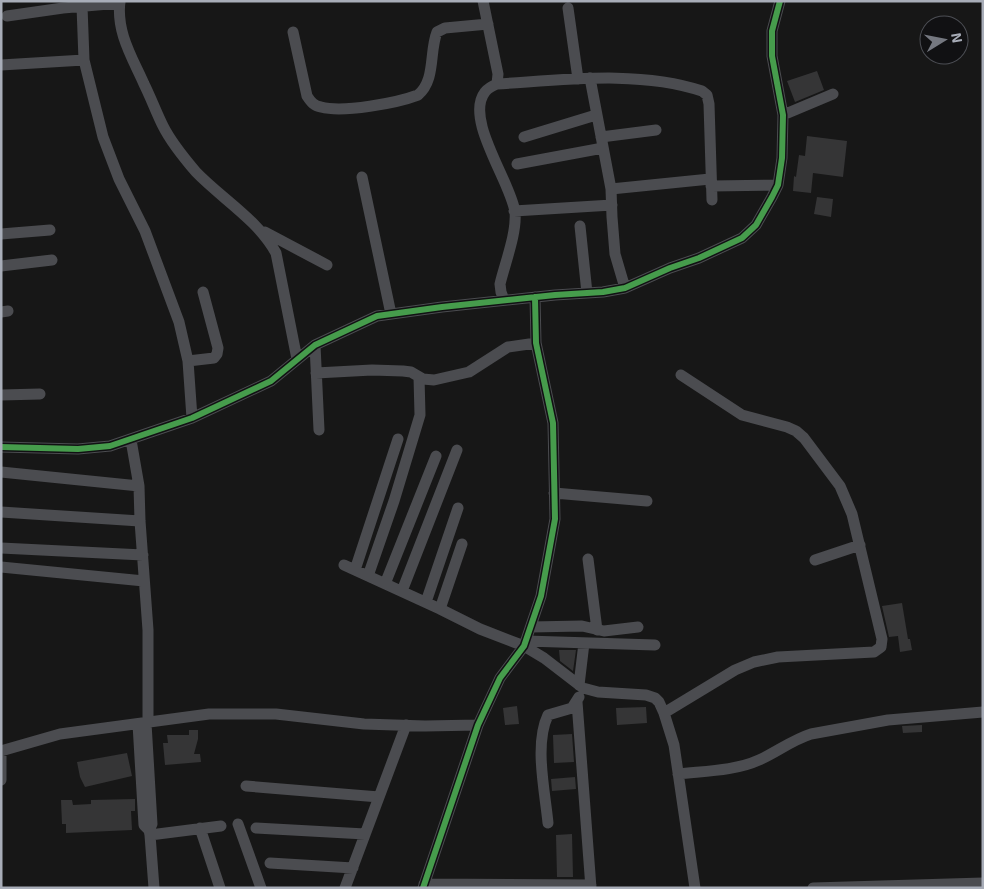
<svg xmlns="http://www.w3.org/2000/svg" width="984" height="889" viewBox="0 0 984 889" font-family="'Exo 2',sans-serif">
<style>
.building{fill:#353536}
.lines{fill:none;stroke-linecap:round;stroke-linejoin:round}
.minor{stroke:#4b4c50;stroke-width:11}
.cycleway-casing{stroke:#111113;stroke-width:9}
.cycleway{stroke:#469c4c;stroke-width:6}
</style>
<rect width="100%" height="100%" fill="#171717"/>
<!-- building -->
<path class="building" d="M817,71L824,90L795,102L787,81Z
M807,136L847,141L843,177L813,173L811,193L793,191L794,176L796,177L799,155L805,156Z
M817,197L833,199L831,217L814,214Z
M902,603L908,639H910L912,650L900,652L898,636L889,637L882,606Z
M559,650H576L573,671L560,661Z
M517,706L519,724L505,725L503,708Z
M646,707L647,723L617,725L616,708Z
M922,725V732L903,733L902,726Z
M189,730H198V739L194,754H200L201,762L165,765L163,743H168L167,735H189Z
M572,734L574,762L554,763L553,735Z
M127,753L132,776L85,787L80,777L77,762Z
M575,777L576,789L552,791L551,779Z
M135,799V811H131L132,830L66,833V824H62L61,800H72L73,805L91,804V800Z
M572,834L573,877H557L556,835Z"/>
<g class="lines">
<!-- minor -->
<path class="minor" d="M120,1C116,32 132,57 144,84C151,98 156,112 163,126C171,142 184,158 196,172C222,199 257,219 276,253L297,359
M483,1L498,74L497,84C492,86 488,88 485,92C464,119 511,182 515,212C517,233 505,263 500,284L501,292L504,300
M82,6L84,60L103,137L119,179L145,231L179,322L188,361L192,418
M568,8L578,79
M7,16L63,8L120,3
M293,32L307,96C311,102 314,106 321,107C343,113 397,103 418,95C436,80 429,52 437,32L445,28L488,24
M1,65L84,60
M590,78L611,189L612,217L615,254L625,288
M497,84C563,80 639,70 702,91L707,95L709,104L712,200
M783,115L833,94
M524,137L596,115
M601,137L656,130
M517,164L603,148
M362,177L391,314
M711,186L778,185
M611,189L710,179
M514,211L612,205
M580,226L587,293
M265,232L327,265
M1,234L50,230
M1,266L52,260
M1,312L8,311
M315,345L319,430
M188,361L214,358L217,354L218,348L203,292
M316,373L372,370L403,371L411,372L423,379L434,380L469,372L508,347L536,343
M1,395L40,394
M131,440L139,486L140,521L148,630V723
M1,447L78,449L110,446L192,418L271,381L315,345L377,316L442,307L555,295L603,292L625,288L670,268L699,258L742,238L756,225L772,197L778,185L782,158L783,115L772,56V31L780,1
M1,472L139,486
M554,493L647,501
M1,512L140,521
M1,548L143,555
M588,559L597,630
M815,560L860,545
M344,565L440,609L480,629L524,646L544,658L583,688L598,692L646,695L655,698L659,702L664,713L674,745L695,888
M1,567L144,581
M355,570L398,439
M368,576L394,501L420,415L419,377
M385,584L436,456
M402,591L457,450
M426,602L458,508
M440,609L462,544
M531,627L582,626L604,631L638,627
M526,641L655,645
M579,685L584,643
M577,702L591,888
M664,713L735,670L754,662L778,657L874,652L881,647L882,639L852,514L840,486L804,438L796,431L787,427L742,415L681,375
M146,723L152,824L149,830
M138,724L144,825L149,830L150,835L154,888
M1,751L60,734L209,714H276L364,724L425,726L478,725
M678,774C704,771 735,771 759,760C777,752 792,740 811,734L888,720L983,712
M1,780V751
M246,786L379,797
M548,823C545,791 534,744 548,715L572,708L579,697
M238,824L261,888
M200,828L220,888
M256,828L365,834
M150,835L221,826
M270,863L353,868
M424,884L591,885
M345,888L406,725
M423,888L478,725L500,678L524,646L541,596L555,519L553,423L536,343L535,297
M813,888L983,883"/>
<defs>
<path id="cycleway" d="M1,447L78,449L110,446L192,418L271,381L315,345L377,316L442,307L555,295L603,292L625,288L670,268L699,258L742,238L756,225L772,197L778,185L782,158L783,115L772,56V31L780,1
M423,888L478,725L500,678L524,646L541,596L555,519L553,423L536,343L535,297"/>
</defs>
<!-- cycleway casing -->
<use href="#cycleway" class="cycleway-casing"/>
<!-- cycleway -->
<use href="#cycleway" class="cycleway"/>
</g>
<!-- border -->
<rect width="984" height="889" fill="none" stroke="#a8adb8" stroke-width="5"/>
<!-- north arrow -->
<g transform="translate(944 40) rotate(80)"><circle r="24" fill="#111113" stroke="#4d4f55"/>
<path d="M0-4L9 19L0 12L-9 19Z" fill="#757880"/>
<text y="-8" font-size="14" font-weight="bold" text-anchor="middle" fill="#a8adb8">N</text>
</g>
</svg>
